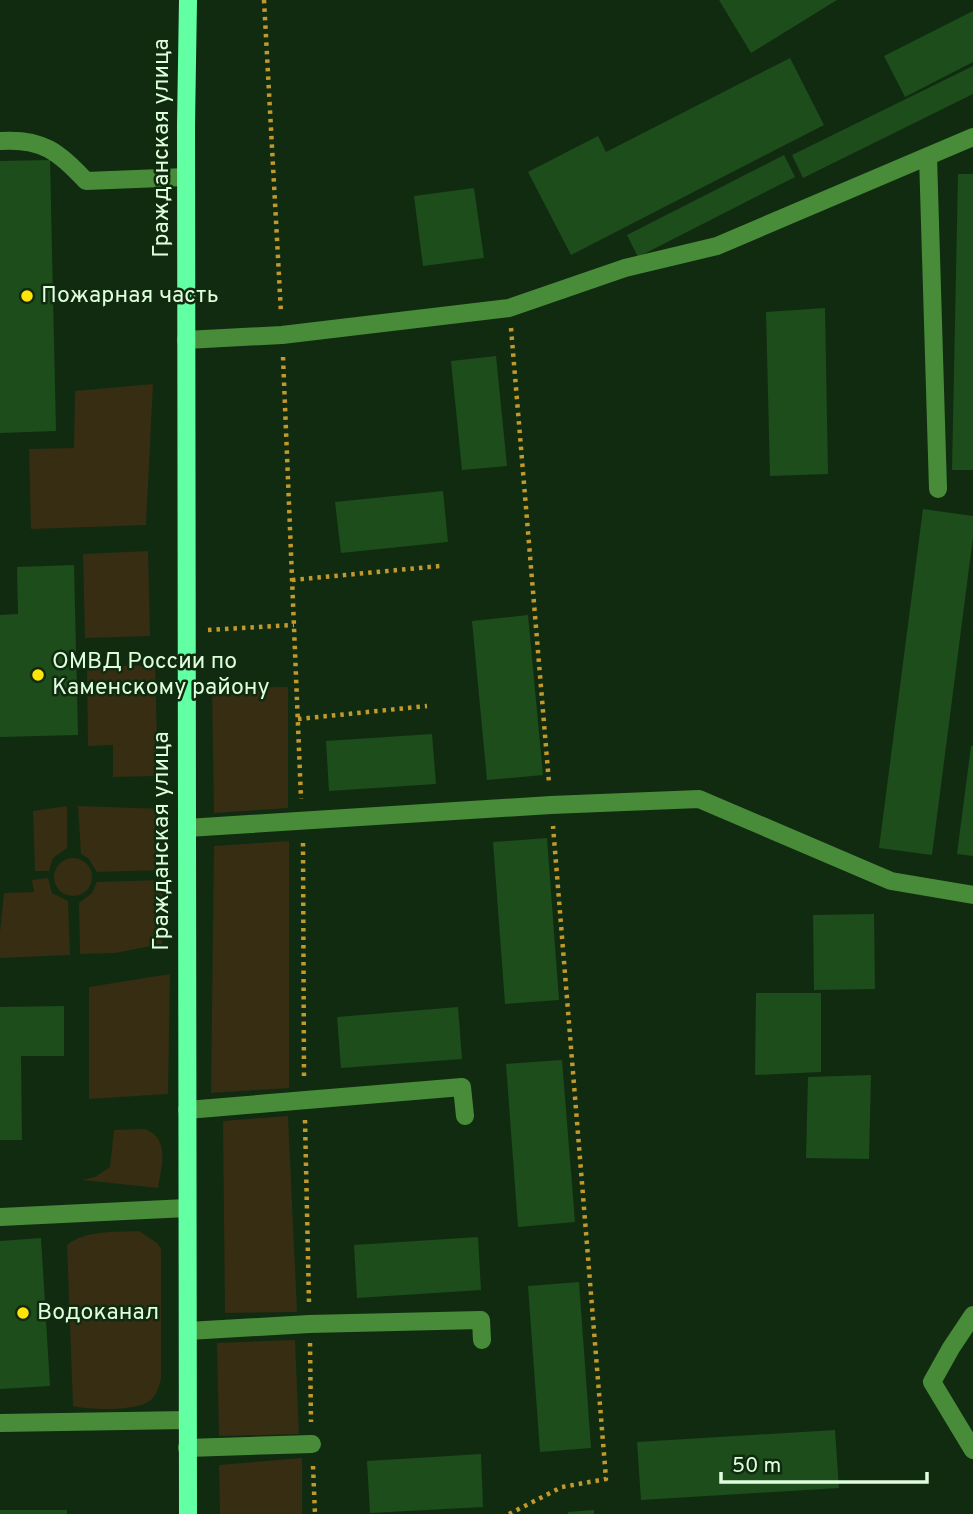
<svg xmlns="http://www.w3.org/2000/svg" width="973" height="1514" viewBox="0 0 973 1514" font-family="Overpass,sans-serif">
<style>
.green{fill:#362d13}
.building{fill:#1c4d1b}
.lines{fill:none;stroke-linecap:round;stroke-linejoin:round}
.path{stroke:#c2992c;stroke-width:4.5;stroke-dasharray:3.5 5;stroke-linecap:butt}
.minor{stroke:#488c3a;stroke-width:18}
.major{stroke:#62ffa3;stroke-width:18}
.poi-dot{fill:#ffe407;stroke:#112b10;stroke-width:2.5}
.labels{text-anchor:middle;dominant-baseline:central;stroke-width:5;stroke-linejoin:round;paint-order:stroke}
.street-label{font-size:23px;fill:#deffdb;stroke:#112b10}
.poi-label{font-size:23px;fill:#deffdb;stroke:#112b10;text-anchor:start}
</style>
<rect width="100%" height="100%" fill="#112b10"/>
<!-- green -->
<path class="green" d="M153,384L146,525L31,529L29,449L74,448L75,391Z
M148,551L150,636L85,638L83,554Z
M155,665L158,776L113,777V745L88,746L87,667Z
M288,687V808L214,813L212,688Z
M67,806V848L53,858L49,871H35L33,811Z
M78,806L165,809L163,870L97,872L88,858L81,854Z
M289,841V1088L211,1093L214,846Z
M54 877a19 19 0 1 1 38 0a19 19 0 1 1-38 0Z
M48,878L52,893L68,901L70,955L0,958V932L4,893L34,892L32,880Z
M163,880L162,944L115,953L80,954L79,903L92,893L97,882Z
M170,974L168,1094L89,1099V987Z
M288,1116L297,1312L225,1313L223,1121Z
M145,1129C171,1139 161,1167 158,1188L82,1180L95,1177L110,1167L114,1130Z
M139,1231L157,1243L161,1249V1379C159,1386 157,1394 152,1399C139,1412 89,1410 73,1406L67,1245C85,1230 116,1232 139,1231Z
M295,1340L299,1434L219,1436L217,1343Z
M302,1458V1514H220L219,1465Z"/>
<!-- building -->
<path class="building" d="M719,0H837L751,53Z
M973,11V62L905,97L884,56Z
M790,58L824,125L571,255L528,172L598,136L606,152Z
M973,66V94L803,178L792,155Z
M784,155L795,177L638,257L627,235Z
M50,160L56,431L0,433V161Z
M958,174H973V470H952Z
M474,188L484,258L423,266L414,196Z
M825,308L828,474L770,476L766,312Z
M496,356L507,466L462,470L451,361Z
M443,491L448,542L341,553L335,502Z
M923,509L973,516V537L932,855L879,848Z
M74,565L78,735L0,737V615L18,614L17,567Z
M528,615L543,775L487,780L472,621Z
M432,734L436,784L329,791L326,741Z
M971,746H973V856L957,854Z
M547,838L559,1000L505,1004L493,842Z
M874,914L875,989L814,990L813,915Z
M756,993H821V1072L755,1075Z
M64,1006V1056H21L22,1140H0V1007Z
M458,1007L462,1059L341,1068L337,1017Z
M562,1060L575,1222L518,1227L506,1064Z
M871,1075L869,1159L806,1158L808,1077Z
M478,1237L481,1290L357,1298L354,1245Z
M41,1238L50,1386L0,1389V1241Z
M579,1282L591,1448L540,1452L528,1286Z
M835,1430L839,1488L641,1500L637,1442Z
M481,1454L483,1507L370,1513L367,1461Z
M0,1510H67V1514H0Z
M594,1510V1514H568V1512Z"/>
<g class="lines">
<!-- path -->
<path class="path" d="M264,0L281,313
M511,328L549,783
M283,357L301,799
M292,580L440,566
M208,630L294,625
M298,719L427,706
M303,843L304,1079
M305,1120L309,1303
M310,1343L311,1422
M313,1466L315,1514
M509,1514L562,1487L606,1479L553,826"/>
<!-- minor -->
<path class="minor" d="M0,141C43,138 58,152 86,181L186,177
M928,156L938,489
M186,340L282,335L509,308L625,268L717,246L973,137
M187,828L551,805L699,799L891,881L973,895
M187,1110L462,1087L465,1116
M0,1217L187,1208
M973,1315L951,1348L932,1382L973,1450
M188,1331L309,1324L481,1320L482,1340
M0,1423L187,1420
M187,1448L312,1444"/>
<!-- major -->
<path class="major" d="M188,1514L186,125L188,0"/>
</g>
<!-- markers -->
<g class="poi-dot">
<circle cx="27" cy="296" r="7"/>
<circle cx="38" cy="675" r="7"/>
<circle cx="23" cy="1313" r="7"/>
</g>
<g class="labels">
<!-- street labels -->
<g class="street-label">
<text transform="translate(162 148) rotate(-90)">Гражданская улица</text>
<text transform="translate(162 841) rotate(-90)">Гражданская улица</text>
</g>
<!-- poi labels -->
<g class="poi-label">
<text x="41" y="296">Пожарная часть</text>
<text x="52" y="662">ОМВД России по<tspan x="52" dy="26">Каменскому району</tspan></text>
<text x="37" y="1313">Водоканал</text>
</g>
</g>
<!-- scale -->
<path d="M721 1472v10h206v-10" fill="none" stroke="#deffdb" stroke-width="3.5"/>
<text x="732" y="1472" font-size="21" fill="#deffdb" stroke="#112b10" stroke-width="5" paint-order="stroke">50 m</text>
</svg>
